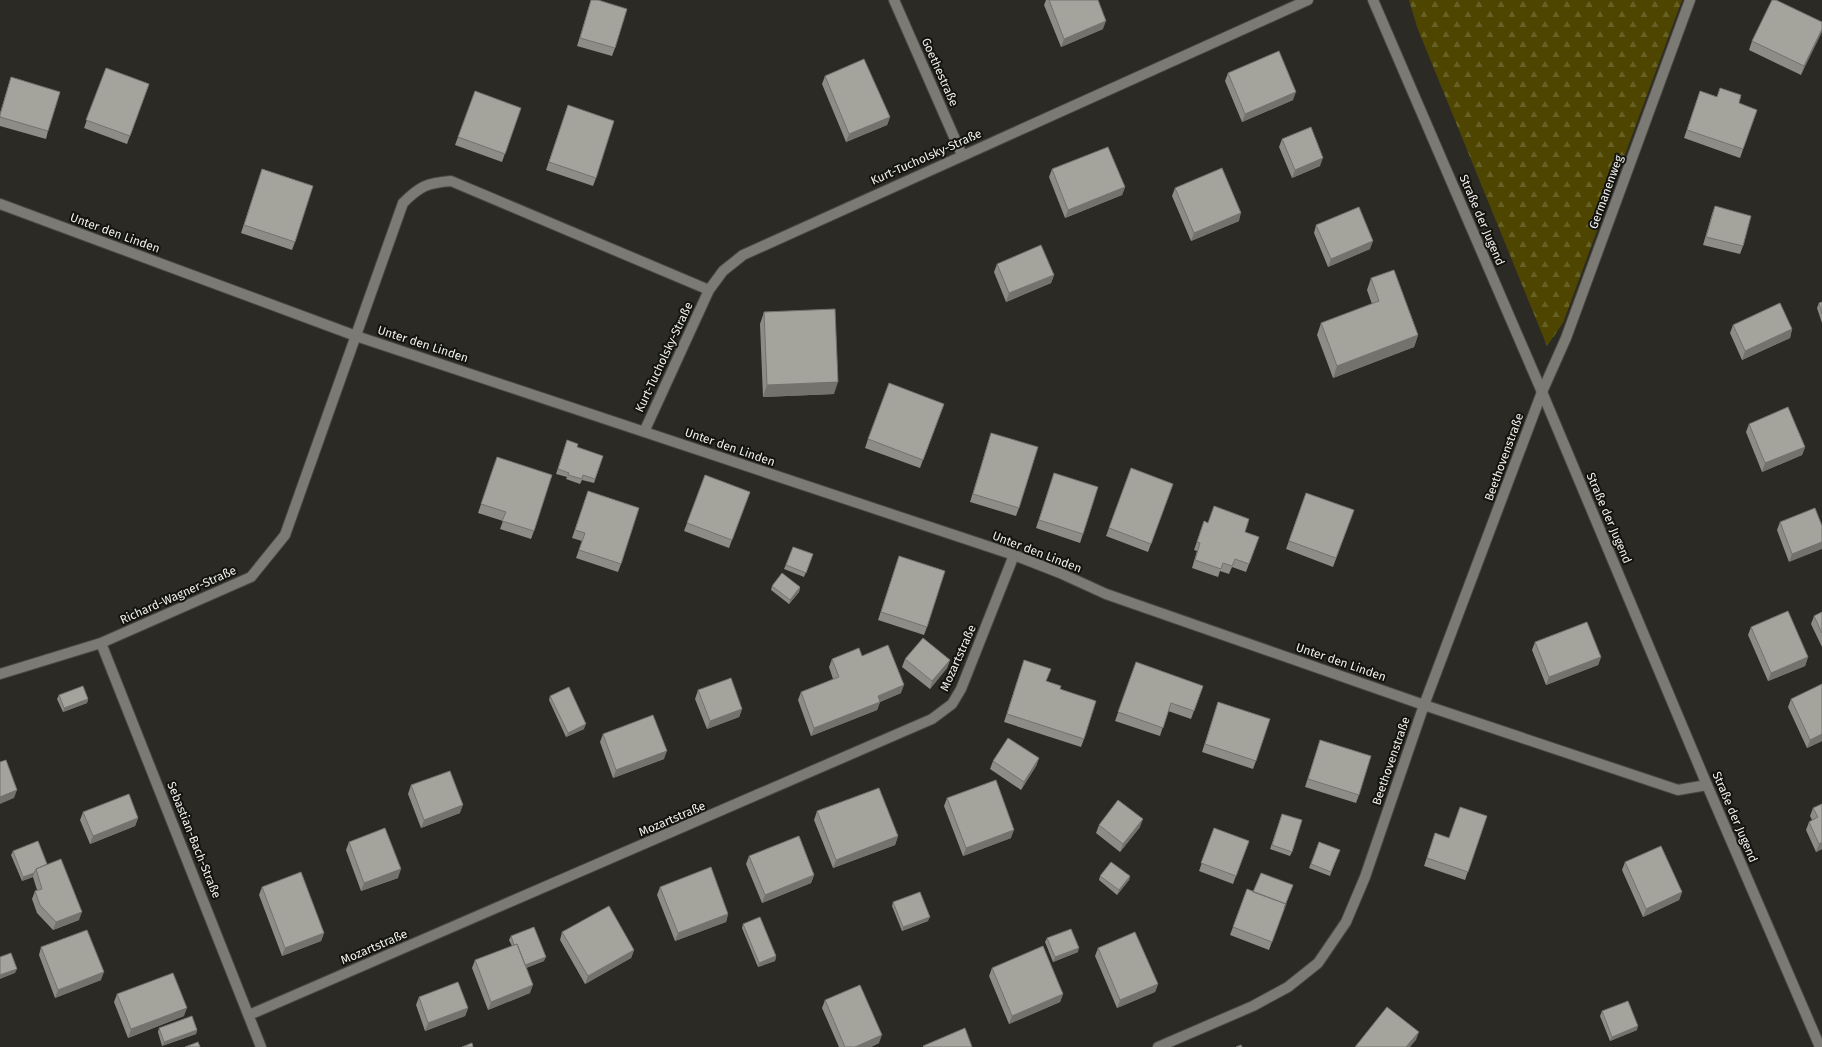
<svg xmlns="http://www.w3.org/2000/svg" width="1822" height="1047" viewBox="0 0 1822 1047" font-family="'Fira Sans',sans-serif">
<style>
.forest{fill:url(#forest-firs)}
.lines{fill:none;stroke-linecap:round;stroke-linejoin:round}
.minor-casing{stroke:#494843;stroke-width:12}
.tertiary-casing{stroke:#494843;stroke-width:12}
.minor{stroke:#7b7a74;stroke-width:10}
.tertiary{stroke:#7b7a74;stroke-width:10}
.wall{fill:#8d8c86}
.shaded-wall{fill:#73726d}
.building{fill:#a4a39c;stroke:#73726d}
.labels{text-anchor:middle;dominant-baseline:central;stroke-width:4;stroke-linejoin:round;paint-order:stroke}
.street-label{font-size:12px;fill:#f0efec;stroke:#131310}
</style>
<defs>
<pattern id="forest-firs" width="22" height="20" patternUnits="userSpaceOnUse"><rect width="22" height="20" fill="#4e4600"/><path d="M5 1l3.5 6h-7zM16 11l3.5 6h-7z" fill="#686125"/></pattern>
</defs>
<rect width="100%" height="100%" fill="#2b2a25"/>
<!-- forest -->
<path class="forest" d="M1409,0H1682L1563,323L1547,346L1417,27Z"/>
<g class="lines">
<defs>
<path id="minor" d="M894,0L962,155
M0,204L356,336L1014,555L1060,573L1106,594L1424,705L1678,790L1707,785
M644,432L709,290L723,271L743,255L1308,0
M101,643L261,1047
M0,674L101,643L251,577L285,535L403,203C420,186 427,183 451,181L709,290
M249,1015L932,719L952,704L961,689L1014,555
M1158,1047L1253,1006L1288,987L1318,963L1346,922L1365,877L1424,705L1542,392L1566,338L1690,0"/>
<path id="tertiary" d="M1373,0L1542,392L1707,785L1820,1047"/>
</defs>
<!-- minor casing -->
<use href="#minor" class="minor-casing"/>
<!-- tertiary casing -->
<use href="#tertiary" class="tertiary-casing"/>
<!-- minor -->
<use href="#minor" class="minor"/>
<!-- tertiary -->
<use href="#tertiary" class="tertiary"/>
</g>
<!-- wall -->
<path class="wall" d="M591,0L615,48L612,56L577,46Z
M1046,0H1098L1103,29L1061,47L1044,5Z
M1822,22L1801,75L1749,50L1752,41Z
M106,68L149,84L127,144L84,128Z
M1228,73L1293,100L1242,122L1225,81Z
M825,76L890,117L887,125L846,142L822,84Z
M11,77L48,131L46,139L0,126V113Z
M1700,91L1757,110L1740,158L1684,138Z
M568,105L596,178L593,186L546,170Z
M521,108L502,162L455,145L458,137Z
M1282,139L1320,166L1292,178L1279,147Z
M262,169L295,242L292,250L241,233Z
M1052,169L1125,187L1122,195L1065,218L1049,177Z
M1175,188L1239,221L1191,241L1172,196Z
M1715,206L1743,246L1740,254L1703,245L1712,214Z
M1316,225L1370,249L1328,267L1314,233Z
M997,264L1054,275L1051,283L1006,302L994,272Z
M1371,278L1418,335L1414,347L1333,378L1317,335L1321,323L1372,304L1367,290Z
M1822,302V323L1817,308L1819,303Z
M764,312L834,394L763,397L760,324Z
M1733,325L1792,329L1790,338L1742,360L1730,333Z
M944,404L920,468L865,448L868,439Z
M1749,424L1805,447L1802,455L1762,472L1746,432Z
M991,433L1019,508L1016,516L970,502Z
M567,440L577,447L603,456L594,483L582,480L580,484L566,479L567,477L556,474Z
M494,465L534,531L531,539L500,529L503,521L478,513Z
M1131,468L1173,484L1148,552L1106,536Z
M1054,473L1083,534L1080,543L1036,528Z
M705,475L750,492L729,548L684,531Z
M588,491L621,564L618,572L576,558L582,541L572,538Z
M1306,493L1354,510L1333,567L1286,549Z
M1204,521L1208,523L1245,532L1259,537L1246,572L1232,567L1229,574L1220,571L1218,577L1192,568L1197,551L1194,550Z
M1780,522L1822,526L1789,562L1777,530Z
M793,547L813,554L804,577L784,569Z
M899,556L927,627L924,635L878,620Z
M772,586L800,587L799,592L789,604L771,590Z
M1822,612V647L1811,624L1814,616Z
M1751,627L1808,657L1805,666L1768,681L1748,635Z
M1535,642L1601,657L1598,665L1546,685L1532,650Z
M862,656L901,693L880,702L877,710L811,736L798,700L801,692L833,679L829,667L832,659Z
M905,659L950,660L947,668L930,689L902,667Z
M1024,660L1046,681L1060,689L1084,739L1081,747L1004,722Z
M1136,662L1203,686L1191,719L1168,711L1160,736L1115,721Z
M698,690L742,709L739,717L707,729L695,699Z
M59,695L88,699L87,703L63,712L57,699Z
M550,696L584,729L566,737L549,700Z
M1791,699L1822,741L1807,748L1788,707Z
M1218,702L1256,761L1253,769L1202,752Z
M603,734L664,759L613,778L600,742Z
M1320,740L1359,795L1356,803L1305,787Z
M1039,758L1036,766L1021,790L990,769L993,761Z
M411,785L460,813L421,828L408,794Z
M947,798L1011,838L963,856L944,806Z
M1822,804V849L1816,852L1806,830L1809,822L1812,820L1810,816L1813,808Z
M817,811L898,836L895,845L833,868L814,820Z
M83,812L138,818L135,826L90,844L80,820Z
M1282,814L1292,852L1290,856L1270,849Z
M1487,816L1465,880L1424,866L1435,833L1449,838Z
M1099,825L1140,827L1120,852L1096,833Z
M1214,828L1249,841L1233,884L1199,871Z
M349,842L398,878L361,891L346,850Z
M1319,842L1340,850L1330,876L1309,868Z
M13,851L47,864L79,920L53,930L37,913L32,899L35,891L37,890L33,877L22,881L11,855Z
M749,856L814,875L811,883L762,903L746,864Z
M1625,862L1682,892L1679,900L1643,917L1622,870Z
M1100,876H1130L1129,880L1117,895L1099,880Z
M1293,885L1269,950L1230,935L1247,889L1253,892Z
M262,887L324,933L321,941L282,956L259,895Z
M660,887L728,914L726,922L675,941L657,895Z
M893,902L928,921L902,931L892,906Z
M743,924L776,956L775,961L758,967L742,928Z
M562,932L634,950L631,958L585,984L560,940Z
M511,936L544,961L526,968L530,993L488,1010L472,968L475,960L512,946L509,940Z
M1047,938L1078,952L1053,962L1045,942Z
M41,947L101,980L55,998L39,955Z
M1098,948L1158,984L1155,992L1117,1008L1095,956Z
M992,968L1063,994L1060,1002L1009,1024L989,976Z
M117,994L184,1016L128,1038L114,1002Z
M419,997L468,1008L465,1016L425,1031L416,1005Z
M825,1000L879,1043L871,1047H839L822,1008Z
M1602,1011L1637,1030L1610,1041L1600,1016Z
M159,1028L197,1030L196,1034L162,1046L158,1032Z"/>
<!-- shaded-wall -->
<path class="shaded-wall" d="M1106,21L1103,29L1061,47L1064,39Z
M1822,29V32L1801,75L1804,66Z
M1296,92L1293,100L1242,122L1245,114Z
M890,117L887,125L846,142L849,134Z
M1323,158L1320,166L1292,178L1295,170Z
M1125,187L1122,195L1065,218L1068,210Z
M1241,213L1239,221L1191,241L1194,233Z
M1373,241L1370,249L1328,267L1331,259Z
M1054,275L1051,283L1006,302L1009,293Z
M1792,329L1790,338L1742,360L1745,351Z
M1418,335L1414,347L1333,378L1337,366Z
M838,382L834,394L763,397L767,385Z
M1805,447L1802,455L1762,472L1765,463Z
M1822,542V549L1789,562L1792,554Z
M800,587L799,592L789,604L790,600Z
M1601,657L1598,665L1546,685L1549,677Z
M1808,657L1805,666L1768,681L1771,673Z
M950,660L947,668L930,689L932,681Z
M904,685L901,693L875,704L878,696Z
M88,699L87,703L63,712L64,708Z
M880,702L877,710L811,736L814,728Z
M742,709L739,717L707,729L710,721Z
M586,724L584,729L566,737L568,733Z
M1822,734V741L1807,748L1810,740Z
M667,751L664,759L613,778L616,770Z
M1039,758L1036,766L1021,790L1024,782Z
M17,790L14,798L0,804V797Z
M463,805L460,813L421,828L424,820Z
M138,818L135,826L90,844L93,836Z
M1143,819L1140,827L1120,852L1123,844Z
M1014,830L1011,838L963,856L966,848Z
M898,836L895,845L833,868L836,860Z
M1822,842V849L1816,852L1819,844Z
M401,869L398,878L361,891L364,883Z
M34,873L33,877L22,881L23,877Z
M814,875L811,883L762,903L765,895Z
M1130,876L1129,880L1117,895L1119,890Z
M1682,892L1679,900L1643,917L1646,909Z
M82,912L79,920L53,930L56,922Z
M728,914L726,922L675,941L678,933Z
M930,917L928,921L902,931L903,927Z
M324,933L321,941L282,956L285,948Z
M1079,948L1078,952L1053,962L1055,957Z
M634,950L631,958L585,984L588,976Z
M776,956L775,961L758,967L759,963Z
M546,957L544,961L521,970L523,966Z
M17,969L15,973L0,979V975Z
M104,972L101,980L55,998L58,990Z
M1158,984L1155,992L1117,1008L1120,1000Z
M533,985L530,993L488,1010L491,1002Z
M1063,994L1060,1002L1009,1024L1012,1016Z
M187,1008L184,1016L128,1038L131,1029Z
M468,1008L465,1016L425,1031L428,1023Z
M1638,1026L1637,1030L1610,1041L1612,1037Z
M197,1030L196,1034L162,1046L164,1042Z
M1419,1032L1416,1040L1410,1047H1406Z
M882,1035L879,1043L871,1047H855Z"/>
<!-- building -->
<path class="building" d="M591,0H598L627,9L615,48L580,38Z
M1049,0H1098L1106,21L1064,39Z
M1772,0H1776L1822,22V29L1804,66L1752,41Z
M1279,51L1296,92L1245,114L1228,73Z
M864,59L890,117L849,134L825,76Z
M106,68L149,84L130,136L86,120Z
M11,77L60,92L48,131L0,117V115Z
M1720,88L1741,95L1739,103L1757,110L1743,149L1687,130L1700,91L1717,97Z
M475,91L521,108L505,154L458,137Z
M568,105L614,121L596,178L549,162Z
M1311,127L1323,158L1295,170L1282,139Z
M1108,147L1125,187L1068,210L1052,169Z
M1222,168L1241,213L1194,233L1175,188Z
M262,169L313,186L295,242L244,225Z
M1715,206L1751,216L1743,246L1706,237Z
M1359,207L1373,241L1331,259L1316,225Z
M1041,245L1054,275L1009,293L997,264Z
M1394,270L1418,335L1337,366L1321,323L1379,301L1371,278Z
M1822,302V314L1819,303Z
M1780,303L1792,329L1745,351L1733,325Z
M835,309L838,382L767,385L764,312Z
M889,383L944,404L923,460L868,439Z
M1788,407L1805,447L1765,463L1749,424Z
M991,433L1038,447L1019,508L973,494Z
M567,440L578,444L577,447L603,456L595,479L583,475L582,479L568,475L569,473L558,469Z
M497,457L552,475L534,531L502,521L506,512L481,504Z
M1131,468L1173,484L1151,544L1109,528Z
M1054,473L1098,487L1083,534L1039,520Z
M705,475L750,492L732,540L687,523Z
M588,491L639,508L621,564L579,550L585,533L575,530Z
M1306,493L1354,510L1336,558L1289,541Z
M1214,506L1249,519L1245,532L1259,537L1249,564L1235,559L1232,566L1223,563L1221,569L1195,560L1200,543L1197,542L1204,521L1208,523Z
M1815,508L1822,526V542L1792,554L1780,522Z
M793,547L813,554L806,573L786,565Z
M899,556L945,571L927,627L881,612Z
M782,573L800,587L790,600L772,586Z
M1788,611L1808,657L1771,673L1751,627Z
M1822,612V633L1814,616Z
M1587,622L1601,657L1549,677L1535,642Z
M923,638L950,660L932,681L905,659Z
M888,645L904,685L878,696L880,702L814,728L801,692L839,677L832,659L859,648L862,656Z
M1024,660L1051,669L1046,681L1061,686L1060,689L1096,701L1084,739L1007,714Z
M1136,662L1203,686L1194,711L1171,703L1163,728L1118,712Z
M731,678L742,709L710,721L698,690Z
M1822,684V734L1810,740L1791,699Z
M83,686L88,699L64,708L59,695Z
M569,687L586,724L568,733L550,696Z
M1218,702L1270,719L1256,761L1205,744Z
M653,715L667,751L616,770L603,734Z
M1008,738L1039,758L1024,782L993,761Z
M1320,740L1371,756L1359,795L1308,779Z
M6,760L17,790L0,797V762Z
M450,771L463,805L424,820L411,785Z
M996,780L1014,830L966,848L947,798Z
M879,788L898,836L836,860L817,811Z
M129,794L138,818L93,836L83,812Z
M1118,800L1143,819L1123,844L1099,825Z
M1822,804V842L1819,844L1809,822L1818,817L1813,808Z
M1460,807L1487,816L1468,872L1427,858L1435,833L1449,838Z
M1282,814L1302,820L1292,852L1272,845Z
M385,828L401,869L364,883L349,842Z
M1214,828L1249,841L1236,876L1201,863Z
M799,836L814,875L765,895L749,856Z
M38,841L47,864L36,869L34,873L23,877L13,851Z
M1319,842L1340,850L1331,872L1311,864Z
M1661,846L1682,892L1646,909L1625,862Z
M61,859L82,912L56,922L40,905L35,891L42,889L36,869Z
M1111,862L1130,876L1119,890L1100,876Z
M711,867L728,914L678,933L660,887Z
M301,872L324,933L285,948L262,887Z
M1261,873L1293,885L1284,908L1286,904L1253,892Z
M1247,889L1286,904L1272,942L1233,927Z
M920,892L930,917L903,927L893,902Z
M609,906L634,950L588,976L562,932Z
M760,917L776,956L759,963L743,924Z
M534,927L546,957L525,965L517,944L514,945L511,936Z
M1071,929L1079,948L1055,957L1047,938Z
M87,930L104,972L58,990L41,947Z
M1135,932L1158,984L1120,1000L1098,948Z
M517,944L533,985L491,1002L475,960Z
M1043,946L1063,994L1012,1016L992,968Z
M11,953L17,969L0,975V957Z
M173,973L187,1008L131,1029L117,994Z
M458,982L468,1008L428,1023L419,997Z
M860,985L882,1035L855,1047H845L825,1000Z
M1628,1001L1638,1026L1612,1037L1602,1011Z
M1387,1007L1419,1032L1406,1047H1355Z
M192,1016L197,1030L164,1042L159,1028Z
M965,1028L972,1047H924L923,1046Z
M198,1042L200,1047H185Z
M472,1043L473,1047H462Z
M1241,1045L1242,1047H1236Z"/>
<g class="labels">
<!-- street labels -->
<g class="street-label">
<text transform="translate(940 72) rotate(66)">Goethestraße</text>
<text transform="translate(926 157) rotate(-24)">Kurt-Tucholsky-Straße</text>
<text transform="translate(1606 192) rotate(-70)">Germanenweg</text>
<text transform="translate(1482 220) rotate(67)">Straße der Jugend</text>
<text transform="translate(115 233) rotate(20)">Unter den Linden</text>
<text transform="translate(423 344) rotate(18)">Unter den Linden</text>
<text transform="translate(664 357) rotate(-65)">Kurt-Tucholsky-Straße</text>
<text transform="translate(730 447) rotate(19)">Unter den Linden</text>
<text transform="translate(1504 457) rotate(-70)">Beethovenstraße</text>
<text transform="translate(1609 518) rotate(67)">Straße der Jugend</text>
<text transform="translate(1037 552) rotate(21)">Unter den Linden</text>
<text transform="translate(178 595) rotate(-24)">Richard-Wagner-Straße</text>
<text transform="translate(958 658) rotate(-66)">Mozartstraße</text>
<text transform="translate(1341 662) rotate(19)">Unter den Linden</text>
<text transform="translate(1391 761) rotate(-71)">Beethovenstraße</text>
<text transform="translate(1735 817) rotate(67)">Straße der Jugend</text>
<text transform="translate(672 819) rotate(-23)">Mozartstraße</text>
<text transform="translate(194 840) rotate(68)">Sebastian-Bach-Straße</text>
<text transform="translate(374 947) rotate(-23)">Mozartstraße</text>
</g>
</g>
</svg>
